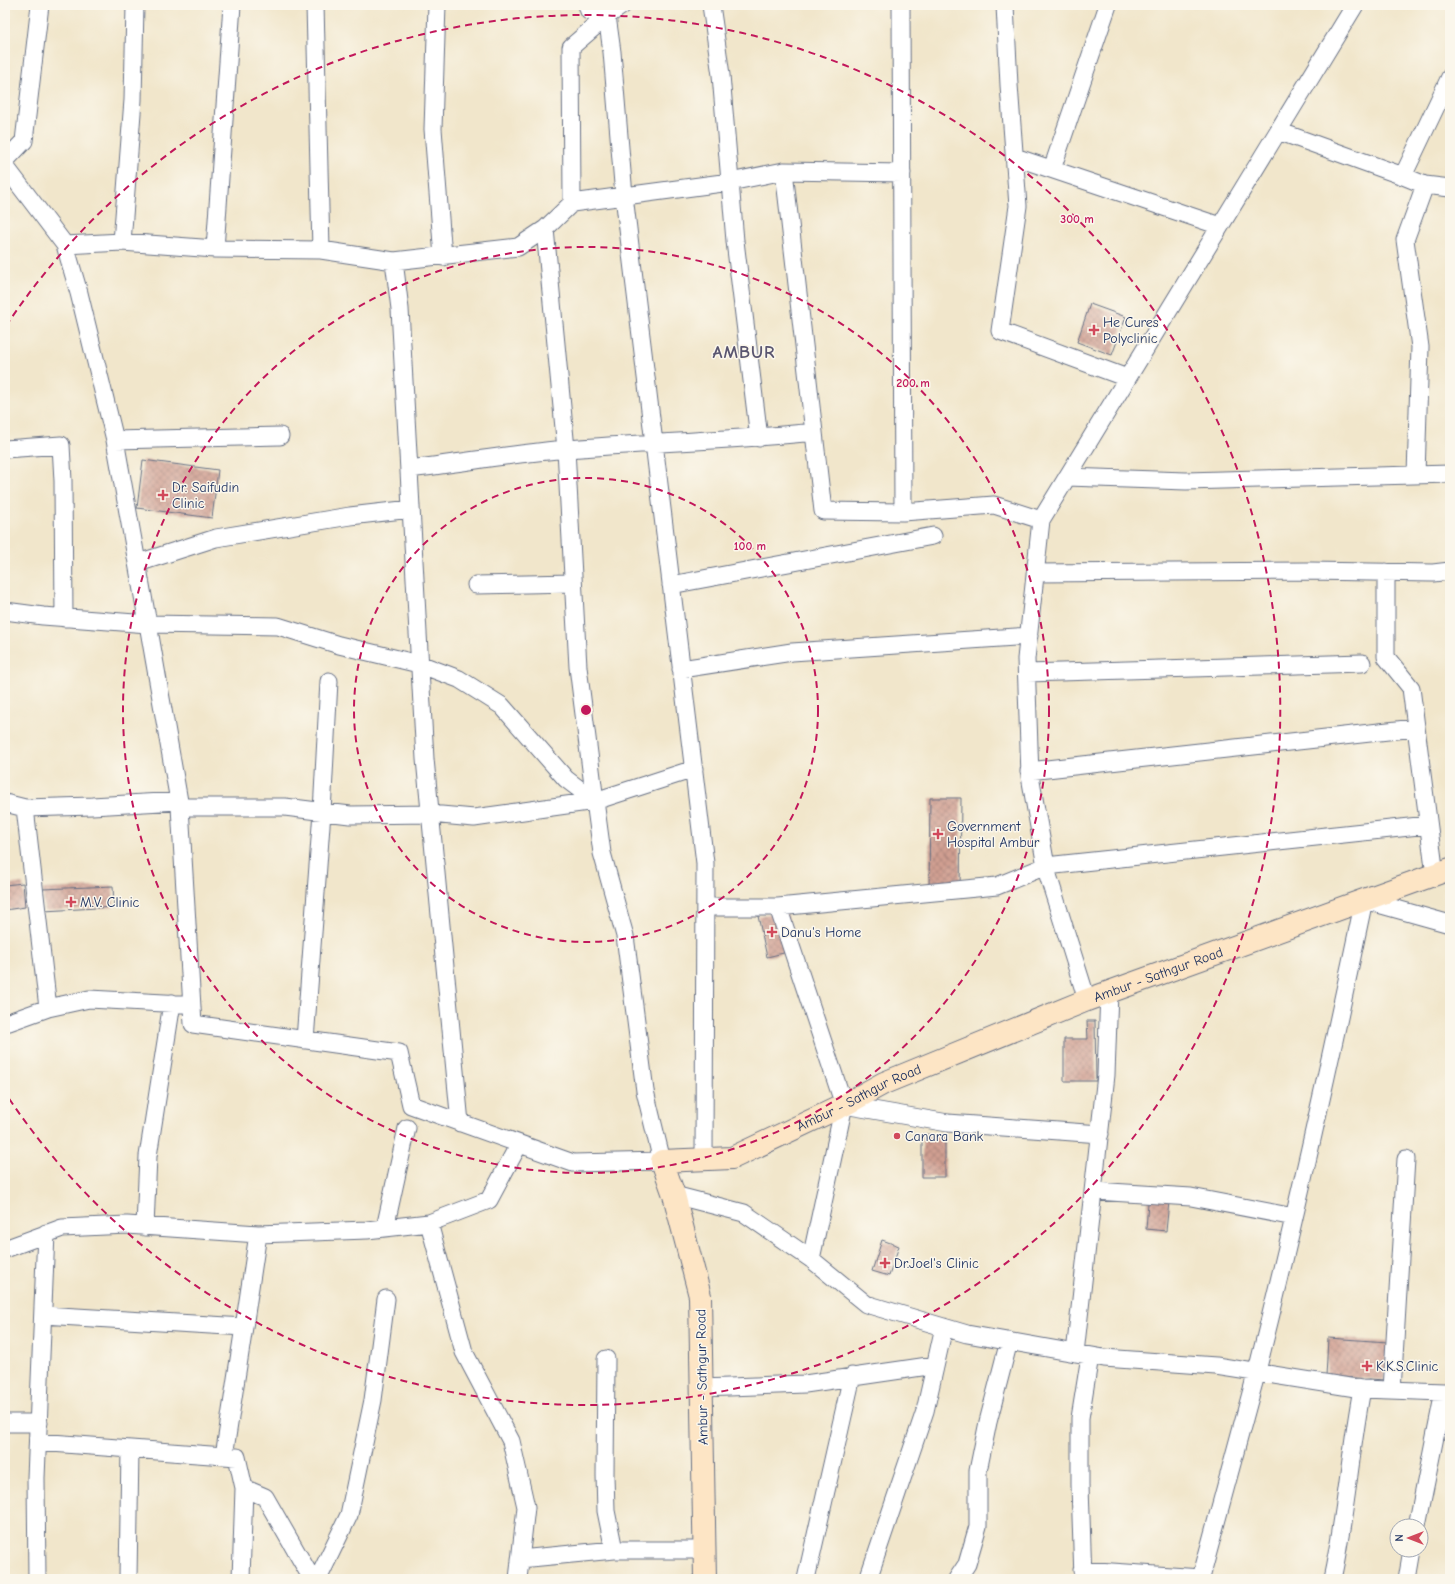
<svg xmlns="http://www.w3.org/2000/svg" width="1455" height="1584" viewBox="0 0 1455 1584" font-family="'Comic Neue',sans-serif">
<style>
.building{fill:url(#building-cross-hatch)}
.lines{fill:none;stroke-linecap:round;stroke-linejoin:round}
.minor-casing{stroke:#666f84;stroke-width:19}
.secondary-casing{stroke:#666f84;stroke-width:24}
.minor{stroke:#fff;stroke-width:17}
.secondary{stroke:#fde5c5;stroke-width:22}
.ring{fill:none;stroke:#c2185b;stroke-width:2;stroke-dasharray:7 5}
.poi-dot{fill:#d1495b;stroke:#fbf7ec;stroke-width:1.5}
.labels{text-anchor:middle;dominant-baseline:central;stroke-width:3;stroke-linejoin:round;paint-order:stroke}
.poi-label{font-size:14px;fill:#1b2f5e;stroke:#fbf7ec;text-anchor:start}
.street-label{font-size:14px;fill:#1b2f5e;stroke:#fbf7ec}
.district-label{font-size:18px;font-weight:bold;letter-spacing:1px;fill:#5a5670;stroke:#fbf7ec}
.centre{fill:#c2185b;stroke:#fbf7ec;stroke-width:2}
.ring-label{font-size:12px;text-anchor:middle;font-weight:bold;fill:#c2185b;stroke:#fbf7ec;stroke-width:3;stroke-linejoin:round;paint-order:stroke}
</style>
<defs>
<pattern id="building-cross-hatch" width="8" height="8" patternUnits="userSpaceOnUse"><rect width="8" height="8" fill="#d09f91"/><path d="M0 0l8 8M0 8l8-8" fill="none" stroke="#a8827a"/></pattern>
</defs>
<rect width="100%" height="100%" fill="#fbf7ec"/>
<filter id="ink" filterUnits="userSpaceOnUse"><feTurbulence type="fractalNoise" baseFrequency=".025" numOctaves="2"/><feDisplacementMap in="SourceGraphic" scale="8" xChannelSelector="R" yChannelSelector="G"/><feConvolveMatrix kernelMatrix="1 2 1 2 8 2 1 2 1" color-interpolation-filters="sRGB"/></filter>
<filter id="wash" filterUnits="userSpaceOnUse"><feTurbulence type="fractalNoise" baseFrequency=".012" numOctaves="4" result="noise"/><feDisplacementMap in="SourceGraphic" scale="16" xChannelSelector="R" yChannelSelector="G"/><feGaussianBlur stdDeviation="0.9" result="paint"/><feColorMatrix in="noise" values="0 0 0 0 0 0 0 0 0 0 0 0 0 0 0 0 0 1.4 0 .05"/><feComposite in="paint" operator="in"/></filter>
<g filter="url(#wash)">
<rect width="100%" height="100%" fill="#f1e6cb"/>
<g id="blocks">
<!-- building -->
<path class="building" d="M1090,304L1126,317L1112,355L1077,342Z
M143,460L218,470L212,518L137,508Z
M930,798H961L960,893H929Z
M23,883L25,907L5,910V885Z
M113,886L114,907L44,911L43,889Z
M786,910L796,950L767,957L758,916Z
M1087,1021H1095L1096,1081H1064V1039H1088Z
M922,1134L945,1135V1177H922Z
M1149,1190L1170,1192L1166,1231L1146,1229Z
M882,1240L899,1246L889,1276L872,1271Z
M1328,1338L1388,1342L1385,1380L1326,1376Z"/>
</g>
</g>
<g filter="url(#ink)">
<use href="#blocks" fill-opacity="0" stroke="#666f84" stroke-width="1"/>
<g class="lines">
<defs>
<path id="minor" d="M315,5L321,250
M437,5L433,129L443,257
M587,5L589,11L607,16L612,52L624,196L705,863L704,1159
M711,5L721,75L735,241L759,438
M901,5L903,512
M1005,5L1009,85L1018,206L1000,331L1127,378
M1450,77L1403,176L1425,185L1450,188
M1278,131L1403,176
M1015,157L1220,226
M5,161L24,141L40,5
M5,166L65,245L79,293L115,440L148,624L278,626L339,645L419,664L459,679L502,706L566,779L595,801L602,853L625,936L645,1091L662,1161L573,1163L411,1105L399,1053L193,1024L180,807L148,624L43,616L5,611
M1052,169L1108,5
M784,171L823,511L903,512L994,505L1041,520
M572,203L730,182L784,171L902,173
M545,229L566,449L578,667L595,801
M122,242L133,100L135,5
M65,245L122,242L215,249L321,250L394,261L518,247L545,229L572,203L571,47L607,16L623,5
M215,249L232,5
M394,261L400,309L425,759L460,1123
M115,440L280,436
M5,449L61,445L63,481L64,618
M409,469C462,463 515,453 568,449C650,442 732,441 814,432
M1416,475L1420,347L1405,240L1425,185
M1067,477L1186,481L1450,474
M138,563L216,538L350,516L411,509
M1386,572V657L1411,688L1435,875
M1035,573L1309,571L1433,573L1450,571
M476,585L573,583
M671,585L933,536
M681,669L792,652L1029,636
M1027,673L1362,663
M1029,771L1415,728
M5,803L25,808L92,806L179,801
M180,807H285L350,815L430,814L474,818L595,801L694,769
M25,808L48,1008
M705,907H778L997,886L1046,866L1428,825
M778,907L844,1105L811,1259
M1087,1000L1047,872L1030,776L1026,659L1041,520L1355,5
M5,1022H9L48,1008L89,999L183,1004
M305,1040L322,812L329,681
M844,1105L948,1123L1100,1134
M1094,1191L1191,1197L1294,1217
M674,1195L744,1213L811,1259L866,1304L967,1334L1104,1358L1216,1366L1362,1389L1444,1392L1450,1393
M429,1223L464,1352L511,1441L526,1507L518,1579
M145,1227L148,1156L172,1003
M385,1228L407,1128
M5,1249L62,1228L127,1225L258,1234L367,1230L429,1223L489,1200L519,1144
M43,1315L244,1327L258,1234
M1075,1353L1106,1075L1109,992
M606,1359L605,1475L606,1511L614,1550
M702,1388L805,1384L935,1365
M1392,1390L1406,1159
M5,1423H39
M38,1442L237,1457L244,1488L265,1497L312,1579
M224,1456L244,1327
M1417,1526L1444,1392
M520,1559L614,1550H705
M1082,1570L1201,1578C1220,1509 1239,1440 1257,1371C1296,1215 1331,1058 1364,900L1450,924
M37,1579L36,1478L46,1233
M128,1579L130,1449
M241,1579L244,1488
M318,1579L349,1515L373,1400L386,1299
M806,1579L852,1376
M868,1579L925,1411L944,1327
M957,1579L967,1564L978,1526V1471L988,1422L1009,1341
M1083,1579L1080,1485V1418L1090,1356
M1332,1579C1346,1516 1350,1452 1362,1389
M1407,1579L1412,1550"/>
<g id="secondary">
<path id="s1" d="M705,1579L700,1296L674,1195L662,1161L732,1158L844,1105L884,1083L1087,1000L1450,869"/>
</g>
</defs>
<!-- minor casing -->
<use href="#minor" class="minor-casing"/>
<!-- secondary casing -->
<use href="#secondary" class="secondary-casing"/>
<!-- minor -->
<use href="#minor" class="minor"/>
<!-- secondary -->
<use href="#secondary" class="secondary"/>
</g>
</g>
<!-- distance rings -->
<g class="ring">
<circle cx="586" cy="710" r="232"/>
<circle cx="586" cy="710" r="463"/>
<path d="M6 326A695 695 0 1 1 6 1094"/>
</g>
<!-- markers -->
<g class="poi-dot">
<path d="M1092 324h4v4h4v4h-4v4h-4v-4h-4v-4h4z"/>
<path d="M161 489h4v4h4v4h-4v4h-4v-4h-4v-4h4z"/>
<path d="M936 828h4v4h4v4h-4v4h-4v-4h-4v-4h4z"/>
<path d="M69 896h4v4h4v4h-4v4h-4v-4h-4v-4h4z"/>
<path d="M770 926h4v4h4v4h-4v4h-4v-4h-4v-4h4z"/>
<circle cx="897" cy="1136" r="4"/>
<path d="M883 1257h4v4h4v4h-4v4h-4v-4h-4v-4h4z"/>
<path d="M1365 1360h4v4h4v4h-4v4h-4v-4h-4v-4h4z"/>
</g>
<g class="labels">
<!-- poi labels -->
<g class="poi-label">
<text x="1103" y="322">He Cures<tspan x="1103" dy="16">Polyclinic</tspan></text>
<text x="172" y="487">Dr. Saifudin<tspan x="172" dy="16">Clinic</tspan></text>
<text x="947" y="826">Government<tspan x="947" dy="16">Hospital Ambur</tspan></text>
<text x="80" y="902">M.V. Clinic</text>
<text x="781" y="932">Danu's Home</text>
<text x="905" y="1136">Canara Bank</text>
<text x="894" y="1263">Dr.Joel's Clinic</text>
<text x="1376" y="1366">K.K.S.Clinic</text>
</g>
<!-- street labels -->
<g class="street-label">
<text stroke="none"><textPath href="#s1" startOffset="958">Ambur - Sathgur Road</textPath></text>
<text stroke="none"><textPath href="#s1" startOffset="634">Ambur - Sathgur Road</textPath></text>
<text transform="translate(702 1377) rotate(-91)">Ambur - Sathgur Road</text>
</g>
<!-- district labels -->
<g class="district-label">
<text x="744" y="352">AMBUR</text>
</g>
</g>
<circle cx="586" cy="710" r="6" class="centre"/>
<g class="ring-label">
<text x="1077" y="223">300 m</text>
<text x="913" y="387">200 m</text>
<text x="750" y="550">100 m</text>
</g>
<!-- margin -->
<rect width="1455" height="1584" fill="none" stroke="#fbf7ec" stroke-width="20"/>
<!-- north arrow -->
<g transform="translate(1409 1538) rotate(270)"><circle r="19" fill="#fbf7ec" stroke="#a1a7b3"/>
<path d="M0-3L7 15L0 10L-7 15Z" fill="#d1495b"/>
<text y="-6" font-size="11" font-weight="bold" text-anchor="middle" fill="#1b2f5e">N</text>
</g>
</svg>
